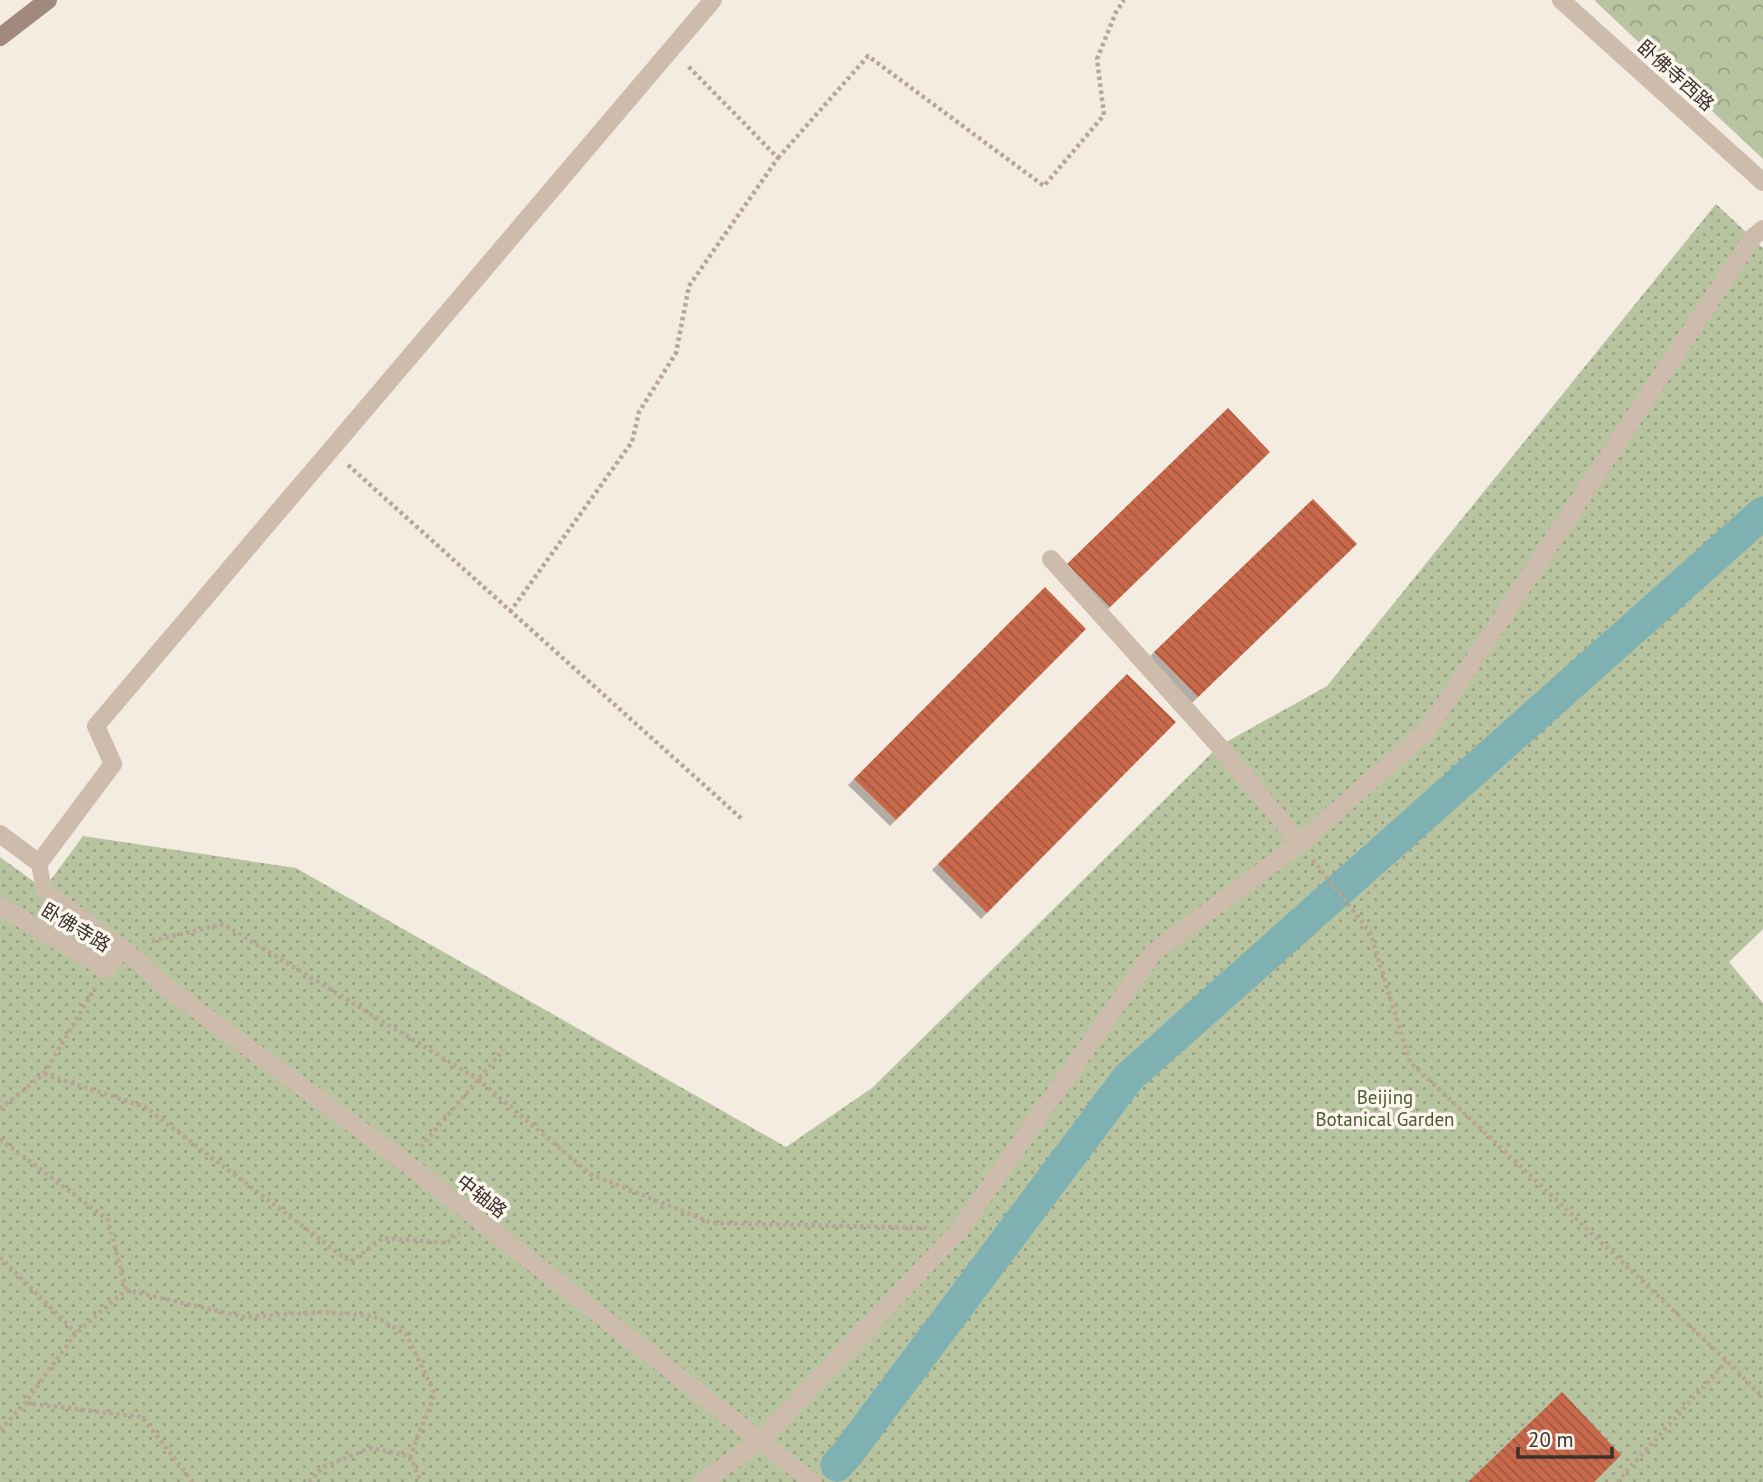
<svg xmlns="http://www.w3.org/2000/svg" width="1763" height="1482" viewBox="0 0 1763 1482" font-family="'PT Sans','Noto Sans SC',sans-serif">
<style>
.forest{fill:url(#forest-crowns)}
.garden{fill:url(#garden-dots)}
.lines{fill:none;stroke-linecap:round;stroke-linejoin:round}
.canal{stroke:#7fb0b2;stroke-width:33}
.building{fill:url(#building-back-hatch);filter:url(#shadow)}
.path{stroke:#b9a596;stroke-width:4.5;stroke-dasharray:3.5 3.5;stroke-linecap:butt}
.lane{stroke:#cdbbac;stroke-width:16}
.street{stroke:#cdbbac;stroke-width:18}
.secondary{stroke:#a18a7d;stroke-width:18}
.labels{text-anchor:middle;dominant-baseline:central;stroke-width:7;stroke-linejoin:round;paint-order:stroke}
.street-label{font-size:19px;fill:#3b302b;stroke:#fbf5ee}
.park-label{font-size:19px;fill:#4a5a2e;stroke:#fbf5ee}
</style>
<defs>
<pattern id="forest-crowns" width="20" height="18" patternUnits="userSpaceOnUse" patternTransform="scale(1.75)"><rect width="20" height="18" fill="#b8c4a0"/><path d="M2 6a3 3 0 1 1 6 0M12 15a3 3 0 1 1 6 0" fill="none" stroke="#97a083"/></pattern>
<pattern id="garden-dots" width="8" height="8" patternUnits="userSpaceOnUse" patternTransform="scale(1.75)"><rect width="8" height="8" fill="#b8c4a0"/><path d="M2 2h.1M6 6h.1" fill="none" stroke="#97a083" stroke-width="1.8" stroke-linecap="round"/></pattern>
<pattern id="building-back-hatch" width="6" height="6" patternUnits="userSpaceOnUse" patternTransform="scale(1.75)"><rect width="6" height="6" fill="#c8694b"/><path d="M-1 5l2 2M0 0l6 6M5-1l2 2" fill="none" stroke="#a4573f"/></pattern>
<filter id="shadow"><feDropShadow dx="-6" dy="6" stdDeviation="0" flood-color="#0004"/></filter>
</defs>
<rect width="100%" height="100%" fill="#f4ebe1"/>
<!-- forest -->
<path class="forest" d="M1596,0H1763V159L1595,1Z"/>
<!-- garden -->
<path class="garden" d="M1716,204L1763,248V929L1729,962L1763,1003V1482H0V857L44,889L83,836L296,868L786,1147L872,1088L1219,746L1327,686Z"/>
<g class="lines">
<!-- canal -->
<path class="canal" d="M837,1465L847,1454L1128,1078L1763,513"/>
</g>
<!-- building -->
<path class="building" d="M1228,408L1270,452L1110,607L1067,564Z
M1313,499L1357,544L1198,697L1154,652Z
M1045,587L1086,629L896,820L854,779Z
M1127,674L1176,722L987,913L938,864Z
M1562,1392L1621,1455L1594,1482H1468Z"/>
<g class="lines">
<!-- path -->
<path class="path" d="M778,158L868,56L1044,186L1104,115L1097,59L1116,12L1124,0
M348,465L743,820
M510,612L632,442L639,412L676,353L689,286L778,158L687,65
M1313,860L1370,932L1410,1062L1727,1361L1763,1397
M152,941L223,924L479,1080L590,1174L712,1223L928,1228
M44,1074L145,1107L350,1262L383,1238L447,1243L459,1232
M0,1109L44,1074L95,988
M0,1139L108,1220L126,1290
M421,1147L503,1050
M0,1257L76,1333
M26,1403L142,1417L193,1482
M0,1430L25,1403L76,1333L126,1290L244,1317L324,1312L373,1316L406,1334L435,1394L410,1456
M309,1482L323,1467L370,1448L410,1456L421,1482
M1617,1482L1727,1361"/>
<!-- lane -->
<path class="lane" d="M39,863L44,890L123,948"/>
<!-- street -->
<path class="street" d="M1561,0L1763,182
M1051,559L1219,746L1300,843
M0,834L39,863L113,764L96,726L713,0
M0,906L106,969L123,948L167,988L406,1163L813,1482
M702,1482L761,1440L961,1228L1153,953L1300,843L1427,731L1752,238L1763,229"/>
<!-- secondary -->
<path class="secondary" d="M0,37L48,0"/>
</g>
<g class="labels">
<!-- street labels -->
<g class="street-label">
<text transform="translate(1676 75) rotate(42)">卧佛寺西路</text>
<text transform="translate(76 927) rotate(31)">卧佛寺路</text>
<text transform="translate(482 1196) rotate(38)">中轴路</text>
</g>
<!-- park labels -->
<g class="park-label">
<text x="1385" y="1097">Beijing<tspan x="1385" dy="22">Botanical Garden</tspan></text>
</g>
</g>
<!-- scale -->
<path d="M1518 1447v10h94v-10" fill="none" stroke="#3b302b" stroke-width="3.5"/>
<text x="1528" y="1447" font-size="21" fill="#3b302b" stroke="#fbf5ee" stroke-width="5" paint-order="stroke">20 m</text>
</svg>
